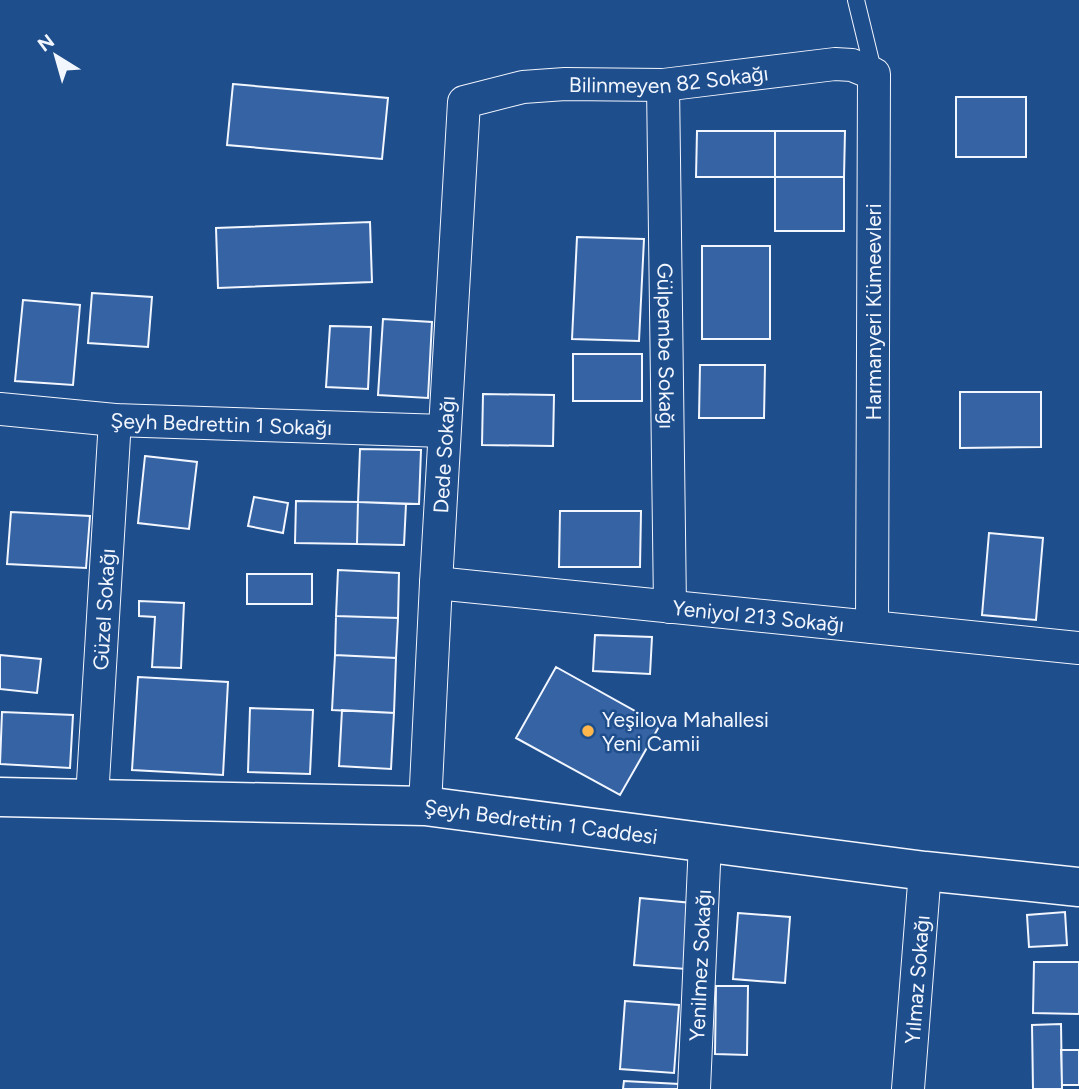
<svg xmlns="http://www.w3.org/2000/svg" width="1079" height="1089" viewBox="0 0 1079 1089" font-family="Figtree,sans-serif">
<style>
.building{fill:#3563a3;stroke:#f2f6ff;stroke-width:2}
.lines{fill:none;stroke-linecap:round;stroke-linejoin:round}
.lane-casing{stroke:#f2f6ff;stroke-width:18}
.street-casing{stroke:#f2f6ff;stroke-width:34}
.secondary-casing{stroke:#f2f6ff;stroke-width:41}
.lane{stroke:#1f4e8c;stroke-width:16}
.street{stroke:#1f4e8c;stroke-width:32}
.secondary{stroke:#1f4e8c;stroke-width:38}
.poi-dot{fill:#ffb74d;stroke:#1f4e8c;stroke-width:2.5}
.labels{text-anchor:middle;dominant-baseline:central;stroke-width:5;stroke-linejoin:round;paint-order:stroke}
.street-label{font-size:21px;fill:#f2f6ff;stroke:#1f4e8c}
.poi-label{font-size:21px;fill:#f2f6ff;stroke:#1f4e8c;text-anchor:start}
</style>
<rect width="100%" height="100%" fill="#1f4e8c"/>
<!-- building -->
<path class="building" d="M233,84L388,98L382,159L227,145Z
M956,97H1026V157H956Z
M697,131H775V177H696Z
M775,131H845L844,177H775Z
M775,177H844V231H775Z
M370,222L372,282L218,288L216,228Z
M577,237L644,239L639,341L572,339Z
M702,246H770V339H702Z
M92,293L152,297L148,347L88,343Z
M23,300L80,305L73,385L15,381Z
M383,319L432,322L428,398L378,395Z
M330,326L371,327L368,389L326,387Z
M573,354H642V401H573Z
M700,365H765L764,418H699Z
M960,392H1041V447L960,448Z
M483,394L554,395L553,446L482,445Z
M360,449L421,450L419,504L358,502Z
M145,456L197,462L189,529L138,523Z
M254,497L288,503L283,533L248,526Z
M296,501L358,502L357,544L295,543Z
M358,502L406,504L404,545L357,544Z
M560,511H641L640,567H559Z
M11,512L90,516L86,568L7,564Z
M989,533L1043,538L1036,620L982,615Z
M338,570L399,573L398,618L336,616Z
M247,574H312V604H247Z
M139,601L184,603L181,668L152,667L155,617L139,616Z
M336,616L398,618L396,658L335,655Z
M595,635L652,637L650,674L593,671Z
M0,655L41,659L37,693L0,689Z
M335,655L396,658L394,713L332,710Z
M556,667L660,725L620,795L516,738Z
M138,677L228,682L223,775L132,770Z
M250,708L313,710L310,774L248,772Z
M342,710L394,713L391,769L339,766Z
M2,712L73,715L70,768L0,764Z
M640,898L692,903L686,969L634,965Z
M1065,912L1067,945L1029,947L1027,915Z
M738,913L790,917L785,983L733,979Z
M1034,962H1079V1014L1033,1013Z
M716,986H748L747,1055L715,1054Z
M625,1001L679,1005L674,1073L620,1069Z
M1061,1024L1062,1089H1033L1032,1025Z
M1061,1050H1079V1085H1062Z
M624,1081L679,1084V1089H623Z"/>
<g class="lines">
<defs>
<path id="lane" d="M856,0L874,74"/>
<g id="street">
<path id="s1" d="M663,85L670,607"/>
<path id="s2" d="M0,409L115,420L444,431"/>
<path id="s3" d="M436,583L1079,648"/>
<path id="s4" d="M92,798L115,420"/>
<path id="s5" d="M425,806L436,583L464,102L523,87L565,84L663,85L835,64L852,65L874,74L872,627"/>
<path id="s6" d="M694,1089L705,842"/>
<path id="s7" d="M908,1089L925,871"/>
</g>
<g id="secondary">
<path id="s8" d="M0,797L425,806L925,871L1079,887"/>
</g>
</defs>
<!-- lane casing -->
<use href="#lane" class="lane-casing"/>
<!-- street casing -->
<use href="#street" class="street-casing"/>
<!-- secondary casing -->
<use href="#secondary" class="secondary-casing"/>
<!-- lane -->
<use href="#lane" class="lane"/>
<!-- street -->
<use href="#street" class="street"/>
<!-- secondary -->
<use href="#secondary" class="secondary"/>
</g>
<!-- markers -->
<circle class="poi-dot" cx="588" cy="731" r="7"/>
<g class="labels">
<!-- street labels -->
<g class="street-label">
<text stroke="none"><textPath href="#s5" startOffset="912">Bilinmeyen 82 Sokağı</textPath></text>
<text transform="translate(873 312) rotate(-90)">Harmanyeri Kümeevleri</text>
<text stroke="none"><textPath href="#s1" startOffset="261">Gülpembe Sokağı</textPath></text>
<text stroke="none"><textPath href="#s2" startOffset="222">Şeyh Bedrettin 1 Sokağı</textPath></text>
<text stroke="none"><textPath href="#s5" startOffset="352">Dede Sokağı</textPath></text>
<text stroke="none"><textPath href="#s4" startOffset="189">Güzel Sokağı</textPath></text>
<text stroke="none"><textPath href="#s3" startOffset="324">Yeniyol 213 Sokağı</textPath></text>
<text stroke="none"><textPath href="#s8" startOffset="542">Şeyh Bedrettin 1 Caddesi</textPath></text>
<text stroke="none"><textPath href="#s6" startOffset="124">Yenilmez Sokağı</textPath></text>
<text stroke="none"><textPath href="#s7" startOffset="110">Yılmaz Sokağı</textPath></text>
</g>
<!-- poi labels -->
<g class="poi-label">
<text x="602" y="719">Yeşilova Mahallesi<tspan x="602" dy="24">Yeni Camii</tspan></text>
</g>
</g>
<!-- north arrow -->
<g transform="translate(56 56) rotate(323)" stroke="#1f4e8c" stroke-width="5" paint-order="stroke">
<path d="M0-5L12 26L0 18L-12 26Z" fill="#f2f6ff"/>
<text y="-10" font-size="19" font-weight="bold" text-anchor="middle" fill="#f2f6ff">N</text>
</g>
</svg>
